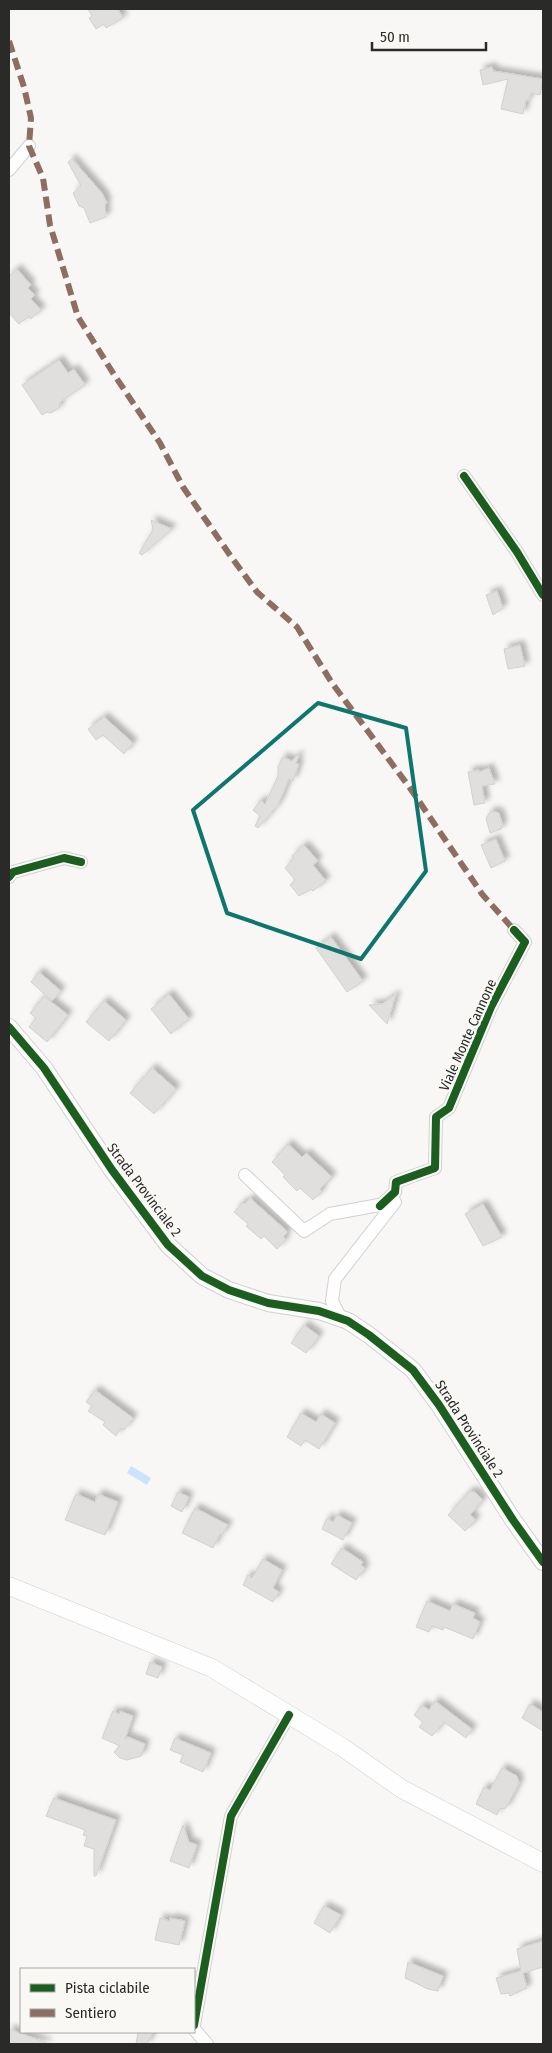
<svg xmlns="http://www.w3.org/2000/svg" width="552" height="2053" viewBox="0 0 552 2053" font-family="'Fira Sans Condensed',sans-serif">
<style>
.water{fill:#cde3fb}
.building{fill:#e0dfde;stroke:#d2d1d0;filter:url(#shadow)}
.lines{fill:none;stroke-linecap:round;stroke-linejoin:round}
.minor-casing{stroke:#d2d0d0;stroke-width:14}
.tertiary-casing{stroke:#d2d0d0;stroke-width:18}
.secondary-casing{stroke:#d2d0d0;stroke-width:19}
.minor{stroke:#fefefe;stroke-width:12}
.tertiary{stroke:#fefefe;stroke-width:16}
.secondary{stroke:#fefefe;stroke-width:18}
.quiet{stroke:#8d6e63;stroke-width:6;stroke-dasharray:12 6;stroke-linecap:butt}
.cycleway-casing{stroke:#f9f8f5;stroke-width:11}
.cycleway{stroke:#1b5e20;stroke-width:8}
.marked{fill:none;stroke:#0f766e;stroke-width:4;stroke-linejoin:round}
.labels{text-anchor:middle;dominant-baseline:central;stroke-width:5;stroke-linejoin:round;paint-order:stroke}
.street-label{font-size:14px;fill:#2a2a29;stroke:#f9f8f5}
</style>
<defs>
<filter id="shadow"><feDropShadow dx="4.5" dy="-4.5" stdDeviation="2.5" flood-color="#0004"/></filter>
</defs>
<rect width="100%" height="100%" fill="#f8f7f6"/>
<!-- water -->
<path class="water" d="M131,1466L151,1478L147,1485L127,1473Z"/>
<!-- building -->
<path class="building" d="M88,9H118L123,18L106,28L104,24L96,29L89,18L92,16Z
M492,67L493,71L543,79L540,95L531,93L529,100H526L523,114L501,109L508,79L483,85L480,70Z
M72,159L102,193L107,203L105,204L106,217L90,223L84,208L79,206L73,193L81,186L68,162Z
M17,269L31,285L28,288L35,295L31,299L41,310L31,319L29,316L19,324L9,313V276Z
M59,360L68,373L74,369L85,385L60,402L59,408L51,413L47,412L42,415L22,385Z
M151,520L172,529L142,555L139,553L153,530Z
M497,591L503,608L493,615L486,595Z
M520,645L525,666L508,669L504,649Z
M104,717L133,743L124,754L103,735L96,740L88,729Z
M297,755L299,756L296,763L299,764L293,781L289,779L278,805L258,828L255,826L260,816L253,810L261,800L265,804L278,776V766L283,757L292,761Z
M489,768L495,784L482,786L485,803L474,805L468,772L479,770V772Z
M491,811L499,813L502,823L501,829L490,833L486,818Z
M496,839L505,861L491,868L481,845Z
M304,845L318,861L313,865L326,881L313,891L311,889L299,896L290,885L295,880L285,868L294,858L292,856Z
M331,937L363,981L347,992L316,948Z
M39,972L61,991L52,1001L31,982Z
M169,994L189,1019L171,1034L151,1009Z
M396,994L387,1024L369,1005L382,1004Z
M44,996L68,1015L47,1042L29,1027L36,1018L30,1013Z
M104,1001L126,1020L109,1041L86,1022Z
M152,1068L176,1089L154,1114L130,1093Z
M288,1144L302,1157L306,1153L332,1177L320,1189L322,1191L313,1200L300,1188L297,1191L283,1177L285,1175L272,1162Z
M250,1198L288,1232L283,1237L286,1239L277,1249L264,1236L261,1239L246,1226L248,1224L234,1212L243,1202L245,1204Z
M483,1204L502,1237L483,1246L465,1214Z
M304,1325L319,1336L306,1353L291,1343Z
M95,1390L133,1418L124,1430L121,1428L116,1436L103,1425L105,1422L88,1411L92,1406L86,1402Z
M301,1413L316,1422L321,1414L335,1423L319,1449L305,1440L301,1446L287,1437Z
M178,1492L189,1497L182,1512L171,1506Z
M469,1492H475L483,1500L470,1515L476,1520L465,1531L448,1515Z
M76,1494L95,1502L98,1494L118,1502L105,1535L65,1520Z
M195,1508L228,1525L222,1535L220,1534L213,1548L182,1533Z
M337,1515L352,1523L343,1540L322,1529L327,1518L333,1522Z
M342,1548L363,1562L361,1565L365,1568L356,1580L331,1564Z
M263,1559L282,1570L273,1588L279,1592L273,1602L243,1585L248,1575L252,1578Z
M427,1601L450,1611L453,1604L475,1613L473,1618L480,1622L473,1639L444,1627L443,1630L432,1626L429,1632L416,1627Z
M150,1662L162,1667L158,1678L146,1674Z
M435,1701L472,1729L466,1738L444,1722L432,1736L419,1727L423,1722L414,1715L422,1705L429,1710Z
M530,1704L543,1712V1731L522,1718Z
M113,1711L119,1714L120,1711L133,1716L125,1739L128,1737L145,1744L141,1756L127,1760L120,1758L114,1752L120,1746L102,1738Z
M175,1738L211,1753L203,1772L180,1762L183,1755L170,1750Z
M502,1768L517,1776L519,1783L506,1808L499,1809L497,1815L476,1804L484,1787L490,1790Z
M54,1798L116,1820L96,1876H94V1849L84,1846L87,1836L83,1835L85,1830L46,1816Z
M183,1825L189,1842L197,1845L189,1868L170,1861Z
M324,1906L341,1915L330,1933L314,1923Z
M160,1918L170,1921V1918L185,1921L179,1945L155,1940Z
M543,1941V1967L523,1973L527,1988L510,1996L509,1993L501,1994L496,1978L521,1971L517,1949Z
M408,1962L443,1976L438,1991L428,1989L405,1978Z
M9,2029L47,2043V2044H9Z
M138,2032H153L147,2044H136Z"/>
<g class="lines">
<defs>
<path id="minor" d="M9,170L29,146
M464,476L517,552L543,595
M9,877L13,872L64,858L81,862
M245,1175L304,1231L330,1214L395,1202L335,1279L332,1301L341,1319
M380,1206L395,1192L396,1182L435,1168L436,1117L449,1108L491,1007L525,942L514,930
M194,2025L231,1816L289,1715
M194,2029L207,2044"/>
<path id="tertiary" d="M9,1027L44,1068L112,1170L168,1245L202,1276L229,1290L268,1303L319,1311L348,1321L369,1335L413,1370L439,1405L513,1520L543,1562"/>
<path id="secondary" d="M9,1586L212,1668L342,1747L402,1789L543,1863"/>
</defs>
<!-- minor casing -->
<use href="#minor" class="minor-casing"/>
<!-- tertiary casing -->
<use href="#tertiary" class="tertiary-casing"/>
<!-- secondary casing -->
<use href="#secondary" class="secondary-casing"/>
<!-- minor -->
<use href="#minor" class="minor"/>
<!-- tertiary -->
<use href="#tertiary" class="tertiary"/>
<!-- secondary -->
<use href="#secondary" class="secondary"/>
<!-- quiet -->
<path class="quiet" d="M9,41L24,87L31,118L29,146L43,178L50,225L78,317L113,373L160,443L183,487L232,558L257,592L297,627L332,683L410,788L482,894L514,930"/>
<defs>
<path id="cycleway" d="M464,476L517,552L543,595
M9,877L13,872L64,858L81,862
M9,1027L44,1068L112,1170L168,1245L202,1276L229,1290L268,1303L319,1311L348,1321L369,1335L413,1370L439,1405L513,1520L543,1562
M380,1206L395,1192L396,1182L435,1168L436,1117L449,1108L491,1007L525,942L514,930
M194,2025L231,1816L289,1715"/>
</defs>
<!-- cycleway casing -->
<use href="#cycleway" class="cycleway-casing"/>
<!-- cycleway -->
<use href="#cycleway" class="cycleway"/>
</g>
<!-- marked area -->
<path class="marked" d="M318,703L406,728L426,871L361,959L227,913L193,810Z"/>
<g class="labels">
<!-- street labels -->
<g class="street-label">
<text transform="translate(468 1035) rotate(-66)">Viale Monte Cannone</text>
<text transform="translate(144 1190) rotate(53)">Strada Provinciale 2</text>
<text transform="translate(469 1429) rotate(57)">Strada Provinciale 2</text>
</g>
</g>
<!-- border -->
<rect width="552" height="2053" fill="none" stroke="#2a2a29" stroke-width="20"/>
<!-- legend -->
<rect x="20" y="1968" width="175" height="65" fill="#f9f8f5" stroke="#a6a6a3"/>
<rect x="30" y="1984" width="25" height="8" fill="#1b5e20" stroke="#a6a6a3"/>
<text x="65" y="1993" font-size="15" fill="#2a2a29">Pista ciclabile</text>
<rect x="30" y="2009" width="25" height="8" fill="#8d6e63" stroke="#a6a6a3"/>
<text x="65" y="2018" font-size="15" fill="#2a2a29">Sentiero</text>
<!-- scale -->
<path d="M372 42v8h114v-8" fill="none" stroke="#2a2a29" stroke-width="2.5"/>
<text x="380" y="42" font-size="15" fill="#2a2a29" stroke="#f9f8f5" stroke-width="4" paint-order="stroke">50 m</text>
</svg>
